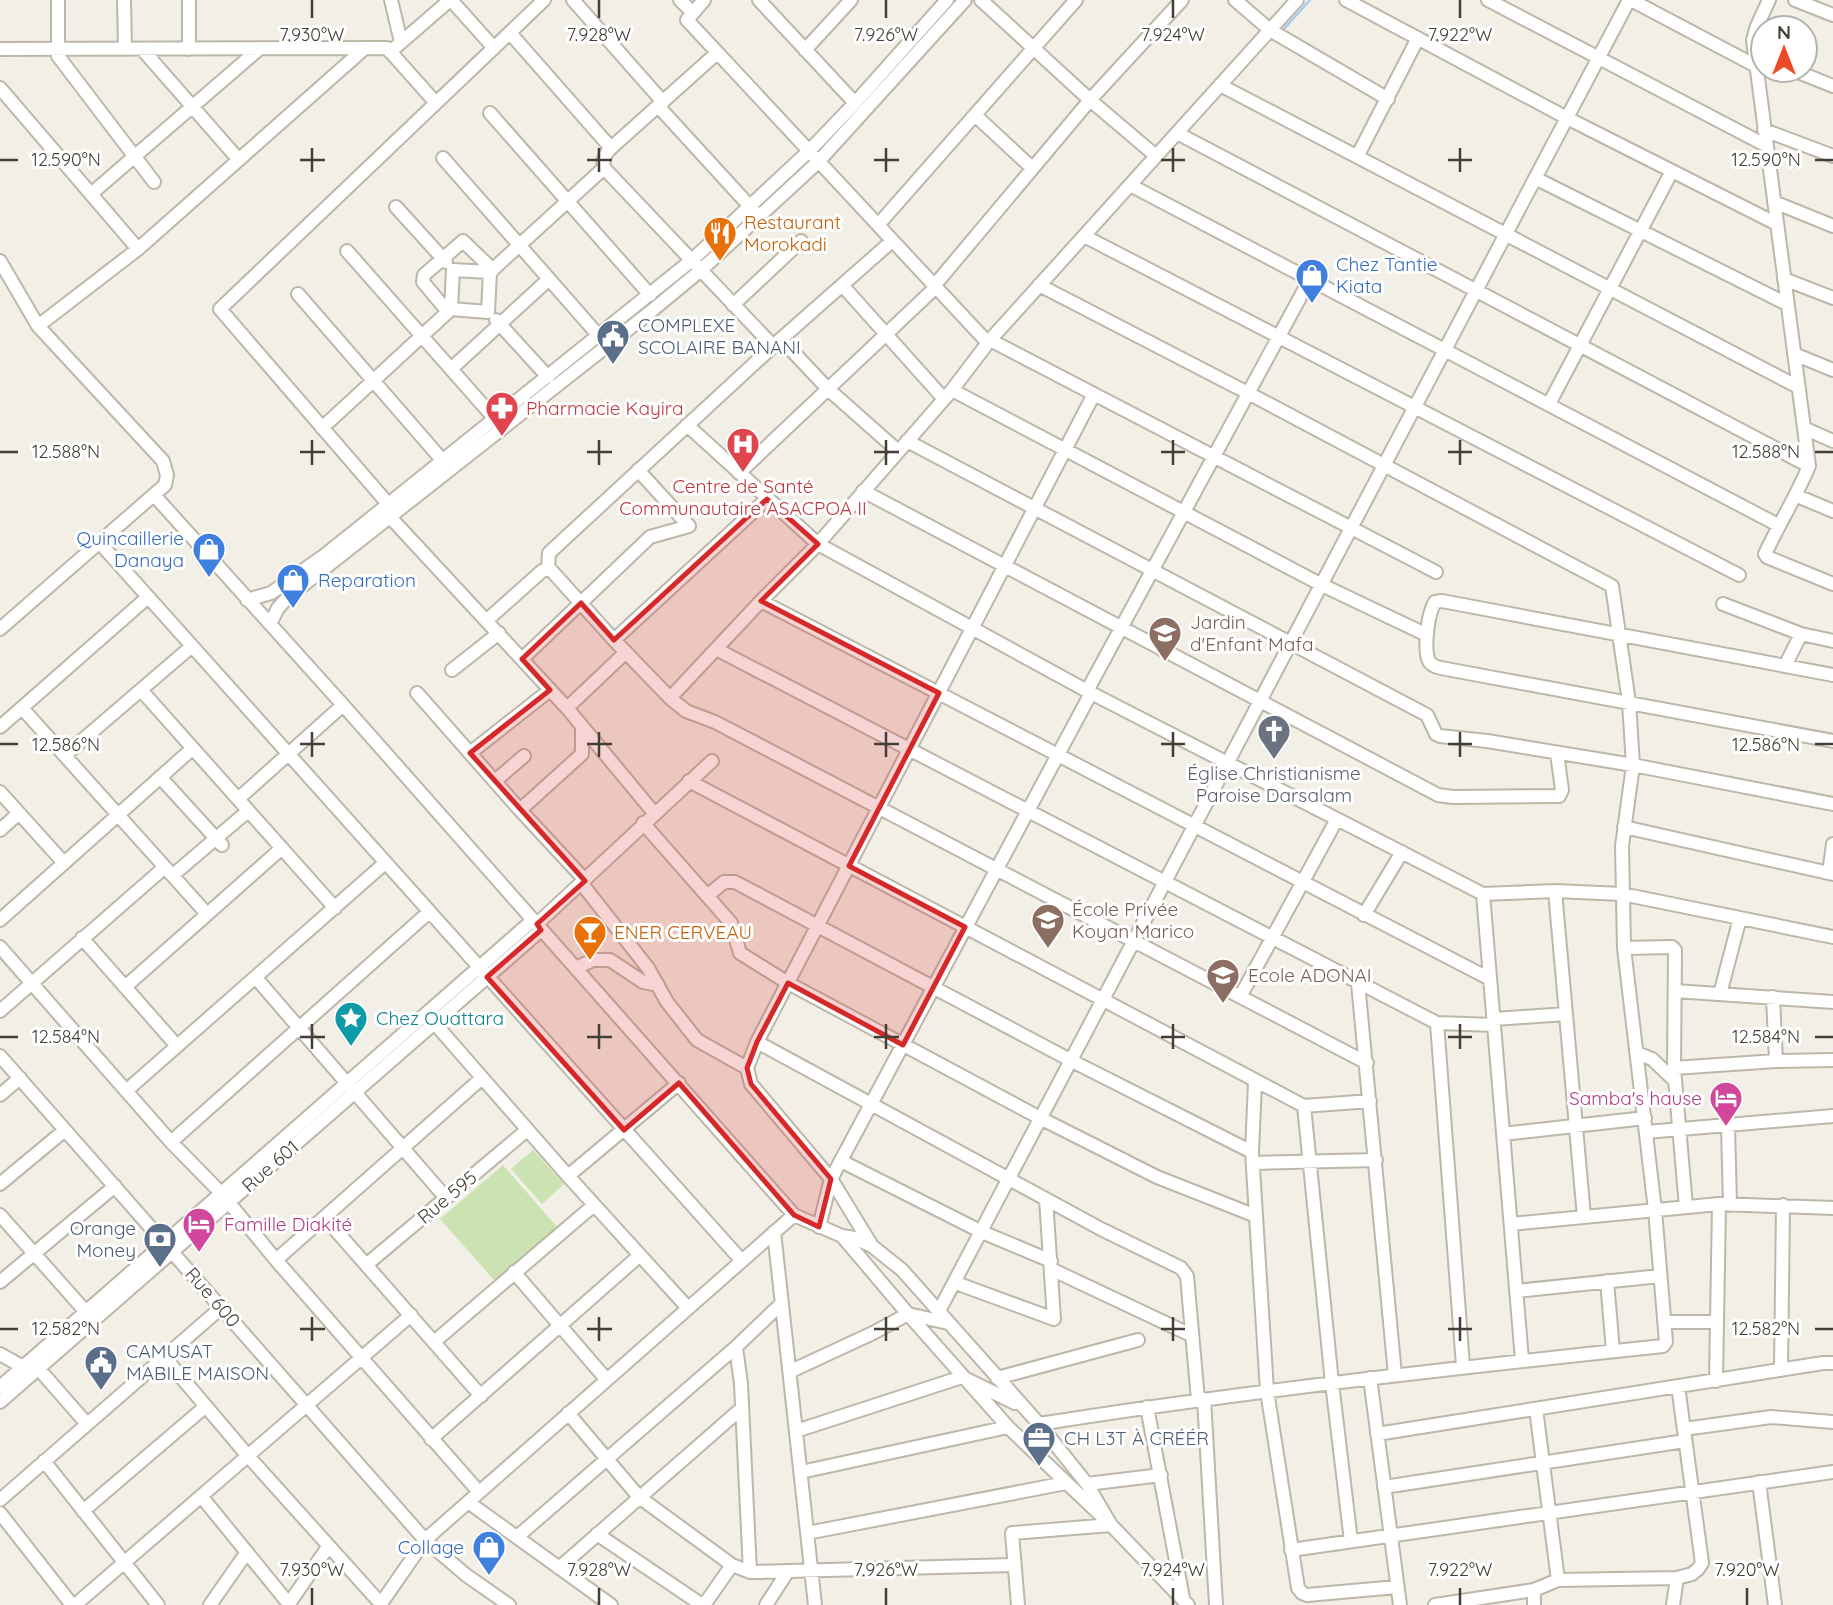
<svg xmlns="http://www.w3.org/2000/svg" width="1833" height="1605" viewBox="0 0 1833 1605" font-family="Quicksand,sans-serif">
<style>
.green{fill:#cbe3b2}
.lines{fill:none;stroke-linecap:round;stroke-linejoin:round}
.stream{stroke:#a6cceb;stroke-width:2.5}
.minor-casing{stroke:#bdb7a9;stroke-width:16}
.minor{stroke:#fff;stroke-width:12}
.marked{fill:#d62828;fill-opacity:0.2;stroke:#d62828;stroke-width:5;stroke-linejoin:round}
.ticks{fill:none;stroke:#443f36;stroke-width:2.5}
.labels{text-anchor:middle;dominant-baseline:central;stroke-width:6;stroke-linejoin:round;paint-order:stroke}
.food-label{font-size:19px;fill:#c56008;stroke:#fff;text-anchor:start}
.shop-label{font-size:19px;fill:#366cbe;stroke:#fff;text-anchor:start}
.service-label{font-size:19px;fill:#4e5e75;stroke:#fff;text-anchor:start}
.health-label{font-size:19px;fill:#be3a42;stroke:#fff;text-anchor:start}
.education-label{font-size:19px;fill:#785e54;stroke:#fff;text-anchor:start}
.worship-label{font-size:19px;fill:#5b616d;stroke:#fff}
.culture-label{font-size:19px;fill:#0d838f;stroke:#fff;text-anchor:start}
.hotel-label{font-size:19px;fill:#b23c85;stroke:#fff;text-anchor:end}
.street-label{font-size:19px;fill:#443f36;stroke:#fff}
.ticks-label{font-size:18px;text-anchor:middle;fill:#443f36;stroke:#fff;stroke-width:6;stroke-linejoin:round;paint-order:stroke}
</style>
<rect width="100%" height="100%" fill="#f2efe6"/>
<!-- green -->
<path class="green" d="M533,1150L564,1184L542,1204L511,1169Z
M503,1165L557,1227L495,1281L440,1219Z"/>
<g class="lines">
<!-- stream -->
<path class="stream" d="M1282,31L1310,0"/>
<defs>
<path id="minor" d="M58,0V56L154,182
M124,0L125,49
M189,0V49
M391,0L401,42
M451,0L494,48
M573,0L663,102
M680,0L693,13
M704,0L687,20L988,343
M759,0L855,103
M981,0L1090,100L1156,156
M1235,0L1270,30L1388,99
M1297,0L990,340L952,390L818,544L761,601L670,698L686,711L715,722L1367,1063
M1346,0L1567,118L1777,224
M1488,0L1767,146
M1631,0L1756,66
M1769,0L1757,26L1753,40L1809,466C1796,497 1779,524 1765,554L1767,557L1833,584
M1795,0L1833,15
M510,33L611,148
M0,49L387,48L436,103
M142,49L239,160
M805,50L851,0
M390,52L450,0
M717,53L611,148C605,154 602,159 604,168L773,346
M1793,70L1833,86
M1220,85L1798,387
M0,88L138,249
M658,106L755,212
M490,113L650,295
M975,115L1032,168
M1764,130L1833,156
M1177,133L1809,466
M1357,157L1418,38
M443,158L599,336
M1535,178L1787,304
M1130,185L1778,525
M91,194L259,49
M1774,202L1833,226
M396,207L446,262
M878,225L1076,0
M1084,236L1739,575
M347,251L495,419
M0,261L38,326L163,461L167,475L165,485L0,629
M490,272L453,270L451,309L488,312L490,272L604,168
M1784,279L1833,298
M842,285L944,399
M934,286L1090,100L1182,0
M298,294L443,461
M733,305L801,241
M448,312L423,282L424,275L463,241L493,270
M496,320L548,377
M38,326L138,249L365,48
M781,339L828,389L898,451
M990,340L1436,572
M1794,354L1833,370
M451,369L549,279
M952,390L1322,585L1427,635
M1549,404L1672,171
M687,425L818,544L1091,693L1483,894L1555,891L1622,894L1833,937
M322,428L451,309
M1806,429L1833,441
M907,441L1427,715L1436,734L1440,736L1487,741L1633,765L1833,804
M739,473L936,287
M863,491L1438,795L1453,797L1559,796L1562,790L1557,753
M154,495L343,705L794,1215L842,1236L908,1314L1008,1427L1111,1525L1188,1605
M1797,496L1833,511
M383,498L220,309L544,0
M390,517L567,708L654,813
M99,542L742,1261
M548,569L549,553L781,339L892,241
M247,600L271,593L325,555L692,260L809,151L855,103L947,0
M761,601L1490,979
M1723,604L1801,634L1833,641
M486,621L542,571L550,569L614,640L670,698
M270,624L278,608L288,597L649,313L701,270L818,162L965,0
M614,640L767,499
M716,649L1437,1023L1494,1025
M522,659L650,537L689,526L638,470
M1785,666L1801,634
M452,670L499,633
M1833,675L1442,601L1435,602C1428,613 1424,645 1428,659C1430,665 1436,667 1441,668L1833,741
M141,690L335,908
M1087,691L1310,279
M417,693L520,810
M22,708L207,914
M567,708L626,652
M0,727L148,597
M582,727V754L520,810L585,880
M470,753L550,690
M65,755L192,646
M160,777L222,845
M495,781L524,756
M689,781L1304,1106L1370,1101
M0,792L64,863
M238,799L343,705
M643,823L731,923L740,953L788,983L1042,1119L1157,1177L1256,1216L1267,1391L1298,1588L1302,1593L1307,1595L1397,1587
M1624,827L1833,874
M0,830L19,813
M1829,873L1833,844
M173,875L248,811
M582,884L648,968L667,1002L697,1040L747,1068
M1555,891L1584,1217
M1483,894L1522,1360
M707,896L724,882H735L1072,1061L1252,1152
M1364,915L1402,852
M0,920L192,749
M537,924L712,761
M82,938L177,1046
M0,947L171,1142L221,1193L276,1260L479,1492
M1624,948L1672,947L1675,950L1674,1068L1686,1207
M576,968L593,960H610L643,982L658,985
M256,978L446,1198
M1358,983L1395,1375
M125,987L282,848
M1675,991L1833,1002
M1720,994L1740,918
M1240,997L1337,819
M1773,997L1776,1061
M0,1011L165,867
M430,1018L568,1176L688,1308
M1494,1019L1566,1014
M1437,1023L1463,1366
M757,1042L1101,1229L1181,1268L1187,1276L1198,1400
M1637,1053L1652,1059L1675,1081
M0,1056L425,1540L466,1575L509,1605
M1674,1068L1776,1061L1833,1060
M1255,1082L1252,1152L1256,1216
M126,1091L385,863
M0,1095L20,1078
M1304,1106L1332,1383L1351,1541
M1728,1126L1730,1205
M1646,1132L1833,1116
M1503,1134L1645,1118
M171,1142L429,912
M841,1161L982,1232L1051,1261
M1254,1163L1376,1160
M568,1176L679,1083
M0,1184L65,1130
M0,1215L86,1312
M325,1218L481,1396
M1511,1224L1719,1204L1833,1208
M819,1227L831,1179L1091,693
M774,1232L815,1605
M842,1236L855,1238L872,1246L902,1270L1039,1424L1087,1484L1111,1525L1012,1533L1018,1605
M872,1246L831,1179L751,1084L747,1068L757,1042L1094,394
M276,1260L482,1078
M366,1265L527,1130
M1051,1269L1191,1335
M514,1272L606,1379
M1607,1281L1613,1351
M0,1282L115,1186
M956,1283L1054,1319L1046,1199
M1516,1291L1660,1276
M939,1311L1629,0
M1664,1322H1717
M434,1342L594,1205
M736,1347L741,1384L750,1572
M0,1354L23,1367
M165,1358L248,1456L382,1605
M38,1368L87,1424
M1781,1370L1783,1205
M791,1371L873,1333L908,1314L948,1323
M997,1378L1138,1340
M1370,1378L1400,1605
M1716,1381L1719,1204
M0,1387L533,920
M1204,1399L1216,1605
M0,1402L541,930
M1147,1407L1183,1598
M1536,1409L1558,1580
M568,1413L639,1497L732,1565L750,1572L1013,1565
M1039,1424C1246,1391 1455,1368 1663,1346L1666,1342L1655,1210L1624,948L1622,846L1633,765L1629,702L1612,586L1248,393L1039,285
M1684,1429L1771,1417L1833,1422
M796,1431L962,1377L1015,1403
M1377,1434L1823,1363H1833
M431,1439L639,1256
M44,1461L158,1605
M801,1472L1008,1427
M1759,1482L1775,1605
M1087,1484L1161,1475
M1384,1487L1685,1441
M201,1496L289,1604
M0,1500L222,1307
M468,1502L611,1605
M83,1511L206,1406
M0,1513L72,1605
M807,1533L1066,1483
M597,1534L702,1605
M517,1537L736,1347L782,1303
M1291,1550L1833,1472
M559,1568L742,1408
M75,1605L411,1315
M210,1605L247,1552
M288,1605L328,1547
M380,1605L425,1540L794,1215
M704,1605L732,1565
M766,1605L788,1571
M1435,1605L1534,1590L1558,1580L1677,1578L1692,1574L1698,1569L1702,1563L1678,1386
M1534,1605V1590
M1673,1605L1677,1578"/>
</defs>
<!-- minor casing -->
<use href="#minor" class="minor-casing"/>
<!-- minor -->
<use href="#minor" class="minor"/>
</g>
<!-- marked area -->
<path class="marked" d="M767,499L818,544L761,601L939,693L849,866L965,927L903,1045L788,983L757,1042L747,1068L751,1084L831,1179L819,1227L794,1215L679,1083L624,1130L487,977L541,930L537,924L585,881L470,753L550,690L522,659L581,603L614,640Z"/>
<!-- ticks -->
<path class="ticks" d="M312,0V18M599,0V18M886,0V18M1173,0V18M1460,0V18M312,148V172M599,148V172M886,148V172M1173,148V172M1460,148V172M0,160H18M300,160H325M587,160H612M874,160H899M1161,160H1185M1448,160H1472M1815,160H1833M312,440V465M599,440V465M886,440V465M1173,440V465M1460,440V465M0,452H18M300,452H325M587,452H612M874,452H899M1161,452H1185M1448,452H1472M1815,452H1833M312,732V757M599,732V757M886,732V757M1173,732V757M1460,732V757M0,744H18M300,744H325M587,744H612M874,744H899M1161,744H1185M1448,744H1472M1815,744H1833M312,1024V1049M599,1024V1049M886,1024V1049M1173,1024V1049M1460,1024V1049M0,1037H18M300,1037H325M587,1037H612M874,1037H899M1161,1037H1185M1448,1037H1472M1815,1037H1833M312,1317V1341M599,1317V1341M886,1317V1341M1173,1317V1341M1460,1317V1341M0,1329H18M300,1329H325M587,1329H612M874,1329H899M1161,1329H1185M1448,1329H1472M1815,1329H1833M312,1588V1605M599,1588V1605M886,1588V1605M1173,1588V1605M1460,1588V1605M1747,1588V1605"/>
<!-- icons -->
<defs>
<symbol id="restaurant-pin" viewBox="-11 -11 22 30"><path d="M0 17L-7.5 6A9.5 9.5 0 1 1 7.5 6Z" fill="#e8710a" stroke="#fff"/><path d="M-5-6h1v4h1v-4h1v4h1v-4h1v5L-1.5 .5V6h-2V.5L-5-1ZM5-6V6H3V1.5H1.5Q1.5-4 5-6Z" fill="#fff"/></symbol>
<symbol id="shop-pin" viewBox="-11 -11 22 30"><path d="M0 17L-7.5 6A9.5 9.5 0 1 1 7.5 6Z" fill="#3f7fe0" stroke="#fff"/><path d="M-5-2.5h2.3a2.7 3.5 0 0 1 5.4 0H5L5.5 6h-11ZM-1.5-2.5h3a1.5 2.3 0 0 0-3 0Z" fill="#fff"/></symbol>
<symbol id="civic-pin" viewBox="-11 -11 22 30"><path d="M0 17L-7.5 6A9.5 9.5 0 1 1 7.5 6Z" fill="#5c6f8a" stroke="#fff"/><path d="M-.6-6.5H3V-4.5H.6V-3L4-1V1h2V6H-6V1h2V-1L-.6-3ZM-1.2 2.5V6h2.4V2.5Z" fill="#fff"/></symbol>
<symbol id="pharmacy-pin" viewBox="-11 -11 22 30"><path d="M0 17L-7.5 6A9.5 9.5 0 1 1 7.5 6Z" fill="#e0444e" stroke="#fff"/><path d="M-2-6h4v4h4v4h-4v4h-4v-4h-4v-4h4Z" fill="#fff"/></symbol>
<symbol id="hospital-pin" viewBox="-11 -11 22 30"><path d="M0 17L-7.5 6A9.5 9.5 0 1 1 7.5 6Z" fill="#e0444e" stroke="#fff"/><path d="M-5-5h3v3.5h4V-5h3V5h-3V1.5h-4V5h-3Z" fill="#fff"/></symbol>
<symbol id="school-pin" viewBox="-11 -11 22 30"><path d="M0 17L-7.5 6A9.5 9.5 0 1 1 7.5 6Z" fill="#8d6e63" stroke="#fff"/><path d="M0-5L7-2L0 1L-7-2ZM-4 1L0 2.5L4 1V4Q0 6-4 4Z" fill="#fff"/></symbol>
<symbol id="church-pin" viewBox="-11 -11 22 30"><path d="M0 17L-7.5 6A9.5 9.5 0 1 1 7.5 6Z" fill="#6b7280" stroke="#fff"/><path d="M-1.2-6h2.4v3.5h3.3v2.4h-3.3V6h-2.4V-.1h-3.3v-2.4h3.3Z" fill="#fff"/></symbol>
<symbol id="bar-pin" viewBox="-11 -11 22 30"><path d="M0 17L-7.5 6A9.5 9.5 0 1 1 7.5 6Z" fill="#e8710a" stroke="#fff"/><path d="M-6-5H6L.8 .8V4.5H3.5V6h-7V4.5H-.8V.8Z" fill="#fff"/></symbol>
<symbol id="sight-pin" viewBox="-11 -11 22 30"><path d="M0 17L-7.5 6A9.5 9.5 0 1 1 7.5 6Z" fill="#0f9aa8" stroke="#fff"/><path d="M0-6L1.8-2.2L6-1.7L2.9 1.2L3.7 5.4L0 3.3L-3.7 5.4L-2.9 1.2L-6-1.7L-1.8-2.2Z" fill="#fff"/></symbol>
<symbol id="hotel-pin" viewBox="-11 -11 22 30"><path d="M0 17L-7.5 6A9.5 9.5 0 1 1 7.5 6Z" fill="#d1479c" stroke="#fff"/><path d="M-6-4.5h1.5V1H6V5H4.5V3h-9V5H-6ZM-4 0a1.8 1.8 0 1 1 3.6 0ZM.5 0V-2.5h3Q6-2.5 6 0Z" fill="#fff"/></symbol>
<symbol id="bank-pin" viewBox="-11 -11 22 30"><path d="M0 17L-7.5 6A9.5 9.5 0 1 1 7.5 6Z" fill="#5c6f8a" stroke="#fff"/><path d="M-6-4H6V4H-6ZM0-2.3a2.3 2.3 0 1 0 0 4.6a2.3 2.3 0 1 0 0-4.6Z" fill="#fff"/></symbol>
<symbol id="office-pin" viewBox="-11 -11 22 30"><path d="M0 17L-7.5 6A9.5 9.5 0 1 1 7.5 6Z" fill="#5c6f8a" stroke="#fff"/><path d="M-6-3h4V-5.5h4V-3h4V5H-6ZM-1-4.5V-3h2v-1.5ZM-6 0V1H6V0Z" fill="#fff"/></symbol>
</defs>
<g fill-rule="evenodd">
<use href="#restaurant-pin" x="701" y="214" width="38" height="52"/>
<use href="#shop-pin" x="1293" y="256" width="38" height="52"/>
<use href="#civic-pin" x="594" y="317" width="38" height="52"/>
<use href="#pharmacy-pin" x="483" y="389" width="38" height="52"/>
<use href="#hospital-pin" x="724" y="425" width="38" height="52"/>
<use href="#shop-pin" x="190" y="530" width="38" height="52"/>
<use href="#shop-pin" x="274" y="561" width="38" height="52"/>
<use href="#school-pin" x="1146" y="614" width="38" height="52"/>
<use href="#church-pin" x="1255" y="712" width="38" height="52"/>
<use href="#school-pin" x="1029" y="901" width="38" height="52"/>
<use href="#bar-pin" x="571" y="913" width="38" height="52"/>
<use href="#school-pin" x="1204" y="956" width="38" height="52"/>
<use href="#sight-pin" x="332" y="999" width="38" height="52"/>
<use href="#hotel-pin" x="1707" y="1079" width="38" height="52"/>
<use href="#hotel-pin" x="180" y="1205" width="38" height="52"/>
<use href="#bank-pin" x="141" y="1220" width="38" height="52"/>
<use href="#civic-pin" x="82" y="1343" width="38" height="52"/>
<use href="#office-pin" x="1020" y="1419" width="38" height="52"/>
<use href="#shop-pin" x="470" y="1528" width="38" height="52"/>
</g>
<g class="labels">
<!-- food labels -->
<g class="food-label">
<text x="744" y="222">Restaurant<tspan x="744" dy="22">Morokadi</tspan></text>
<text x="614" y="932">ENER CERVEAU</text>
</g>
<!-- shop labels -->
<g class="shop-label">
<text x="1336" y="264">Chez Tantie<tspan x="1336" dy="22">Kiata</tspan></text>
<text x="184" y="538" text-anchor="end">Quincaillerie<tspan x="184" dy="22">Danaya</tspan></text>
<text x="318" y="580">Reparation</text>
<text x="464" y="1547" text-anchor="end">Collage</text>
</g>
<!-- service labels -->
<g class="service-label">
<text x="638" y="325">COMPLEXE<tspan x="638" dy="22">SCOLAIRE BANANI</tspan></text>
<text x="136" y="1228" text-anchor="end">Orange<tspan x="136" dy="22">Money</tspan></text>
<text x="126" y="1351">CAMUSAT<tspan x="126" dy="22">MABILE MAISON</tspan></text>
<text x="1064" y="1438">CH L3T À CRÉÉR</text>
</g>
<!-- health labels -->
<g class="health-label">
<text x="526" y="408">Pharmacie Kayira</text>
<text x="743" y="486" text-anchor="middle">Centre de Santé<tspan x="743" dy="22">Communautaire ASACPOA II</tspan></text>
</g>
<!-- education labels -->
<g class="education-label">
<text x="1190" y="622">Jardin<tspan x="1190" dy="22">d'Enfant Mafa</tspan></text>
<text x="1072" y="909">École Privée<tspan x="1072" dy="22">Koyan Marico</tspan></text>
<text x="1248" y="975">Ecole ADONAI</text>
</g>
<!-- worship labels -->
<g class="worship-label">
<text x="1274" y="773">Église Christianisme<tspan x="1274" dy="22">Paroise Darsalam</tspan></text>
</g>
<!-- culture labels -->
<g class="culture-label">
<text x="376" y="1018">Chez Ouattara</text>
</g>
<!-- hotel labels -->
<g class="hotel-label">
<text x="1702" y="1098">Samba's hause</text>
<text x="224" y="1224" text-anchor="start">Famille Diakité</text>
</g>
<!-- street labels -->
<g class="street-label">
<text transform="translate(270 1166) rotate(-41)">Rue 601</text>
<text transform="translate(447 1197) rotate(-40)">Rue 595</text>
<text transform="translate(213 1297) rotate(49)">Rue 600</text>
</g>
</g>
<g class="ticks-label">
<text x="312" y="41">7.930°W</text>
<text x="599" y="41">7.928°W</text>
<text x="886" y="41">7.926°W</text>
<text x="1173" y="41">7.924°W</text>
<text x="1460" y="41">7.922°W</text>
<text x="66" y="166">12.590°N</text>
<text x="1766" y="166">12.590°N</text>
<text x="66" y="458">12.588°N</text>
<text x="1766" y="458">12.588°N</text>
<text x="66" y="751">12.586°N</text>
<text x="1766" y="751">12.586°N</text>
<text x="66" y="1043">12.584°N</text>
<text x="1766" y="1043">12.584°N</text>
<text x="66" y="1335">12.582°N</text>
<text x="1766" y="1335">12.582°N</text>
<text x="312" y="1576">7.930°W</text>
<text x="599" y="1576">7.928°W</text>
<text x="886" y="1576">7.926°W</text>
<text x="1173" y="1576">7.924°W</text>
<text x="1460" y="1576">7.922°W</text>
<text x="1747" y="1576">7.920°W</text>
</g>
<!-- north arrow -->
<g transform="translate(1784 49)"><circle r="33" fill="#ffffff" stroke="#b4b2af" stroke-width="2"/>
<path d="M0-5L12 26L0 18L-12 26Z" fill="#eb4a24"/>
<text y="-10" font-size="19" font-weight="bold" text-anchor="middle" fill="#443f36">N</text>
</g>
</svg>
